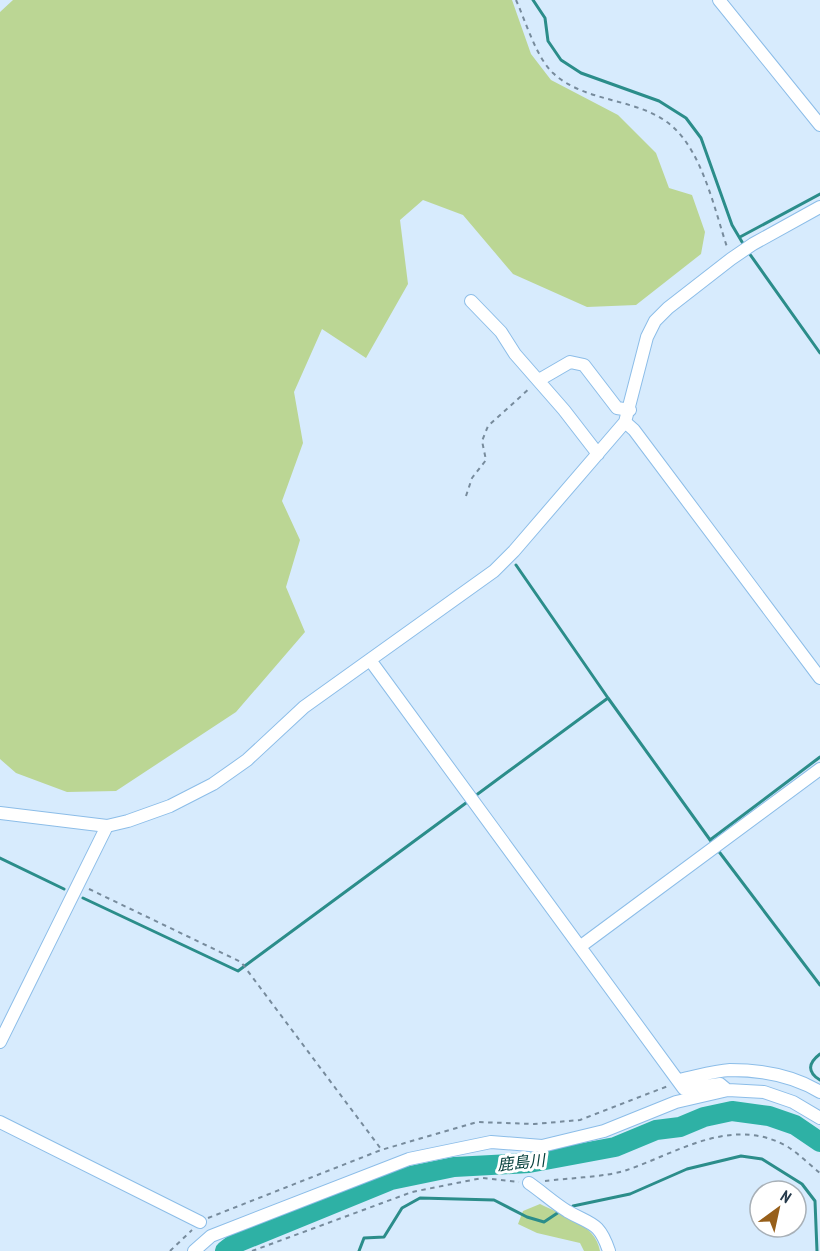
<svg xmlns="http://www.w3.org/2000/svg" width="820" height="1251" viewBox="0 0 820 1251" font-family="'PT Sans Narrow','Noto Sans JP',sans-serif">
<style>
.green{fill:#bbd694}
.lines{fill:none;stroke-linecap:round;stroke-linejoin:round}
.stream{stroke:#2b8d8a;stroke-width:3}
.river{stroke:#2eb1a5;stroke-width:20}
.minor-casing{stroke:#8cbde8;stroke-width:14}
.path{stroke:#778b9c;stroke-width:2;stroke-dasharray:4.5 4.5;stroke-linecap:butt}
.minor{stroke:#fff;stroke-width:12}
.labels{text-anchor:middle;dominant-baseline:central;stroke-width:6;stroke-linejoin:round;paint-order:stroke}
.water-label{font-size:16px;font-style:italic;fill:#06403c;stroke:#fff}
</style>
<rect width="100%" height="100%" fill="#d7ebfd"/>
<!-- green -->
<path class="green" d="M13,0H512L531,54L551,80L618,115L656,153L669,188L692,195L705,232L701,254L636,305L587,307L513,274L463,215L423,200L400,220L408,284L366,358L322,329L294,392L303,443L282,501L300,540L286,587L305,632L236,712L116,791L67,792L16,773L0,759V12Z
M540,1204C561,1215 596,1224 600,1251H584L580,1243L537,1233L518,1224L523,1211Z"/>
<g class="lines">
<!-- stream -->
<path class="stream" d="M533,0L545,18L548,41L561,60L581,73L659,101L686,118L701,138L732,225L745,247
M740,237L820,194
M749,253L820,353
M516,565L608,698
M475,796L608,698L713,844
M710,840L820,757
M717,849L820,985
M0,858L64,889
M83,898L238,971L470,800
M820,1054C808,1063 807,1072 820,1080
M573,1206L630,1194L687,1169L741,1156L762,1159L802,1184L815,1201L817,1251
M359,1251L364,1238L384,1237L402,1208L420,1198L494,1200L527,1217L544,1222L559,1212"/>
<!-- river -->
<path class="river" d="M225,1251L234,1244L391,1180L454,1167L529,1163L615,1147L656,1130L680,1127L704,1117L732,1111L769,1116L795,1125L820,1142"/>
<defs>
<path id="minor" d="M719,0L820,125
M471,301L501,332L515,354L564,410L598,454
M539,380L570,362L584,365L617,408L630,410
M625,422L634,430L820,678
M370,660L684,1089L720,1084L726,1089
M0,813L107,826L128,821L170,806L213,784L247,760L304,707L494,571L514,551L625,422L647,337L655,321L668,308L731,259L753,244L820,207
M581,946L820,769
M0,1042L107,826
M679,1080C695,1077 713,1071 730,1070C760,1070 794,1076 820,1092
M0,1122L200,1222
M529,1183C542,1192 554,1203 567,1211C591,1225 599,1221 609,1251
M194,1251L211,1236L409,1159L491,1142L542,1146L604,1131L676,1102L728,1090L764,1092L793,1102L820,1118"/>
</defs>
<!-- minor casing -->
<use href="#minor" class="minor-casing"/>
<!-- path -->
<path class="path" d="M516,0C526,22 536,57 553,73C586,104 640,97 673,127C703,154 715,211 727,247
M466,496L472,478L486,460L482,441L488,426L530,388
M89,889L241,962L381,1149
M545,1181C568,1178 607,1177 627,1170C679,1152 733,1115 788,1147C799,1154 810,1165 820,1173
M208,1218L381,1150L477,1122L534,1124L580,1120L668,1086
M170,1251L192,1230
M252,1251L412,1192L482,1178L519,1182"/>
<!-- minor -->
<use href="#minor" class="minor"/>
</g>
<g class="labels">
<!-- water labels -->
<g class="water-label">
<text transform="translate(521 1162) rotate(-6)">鹿島川</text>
</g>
</g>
<!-- north arrow -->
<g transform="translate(778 1209) rotate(33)"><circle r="28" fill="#ffffff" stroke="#a8b0b7" stroke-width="1.5"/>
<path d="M0-4.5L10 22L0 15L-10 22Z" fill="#975f1a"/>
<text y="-9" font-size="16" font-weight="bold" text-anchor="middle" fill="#25394a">N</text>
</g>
</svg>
